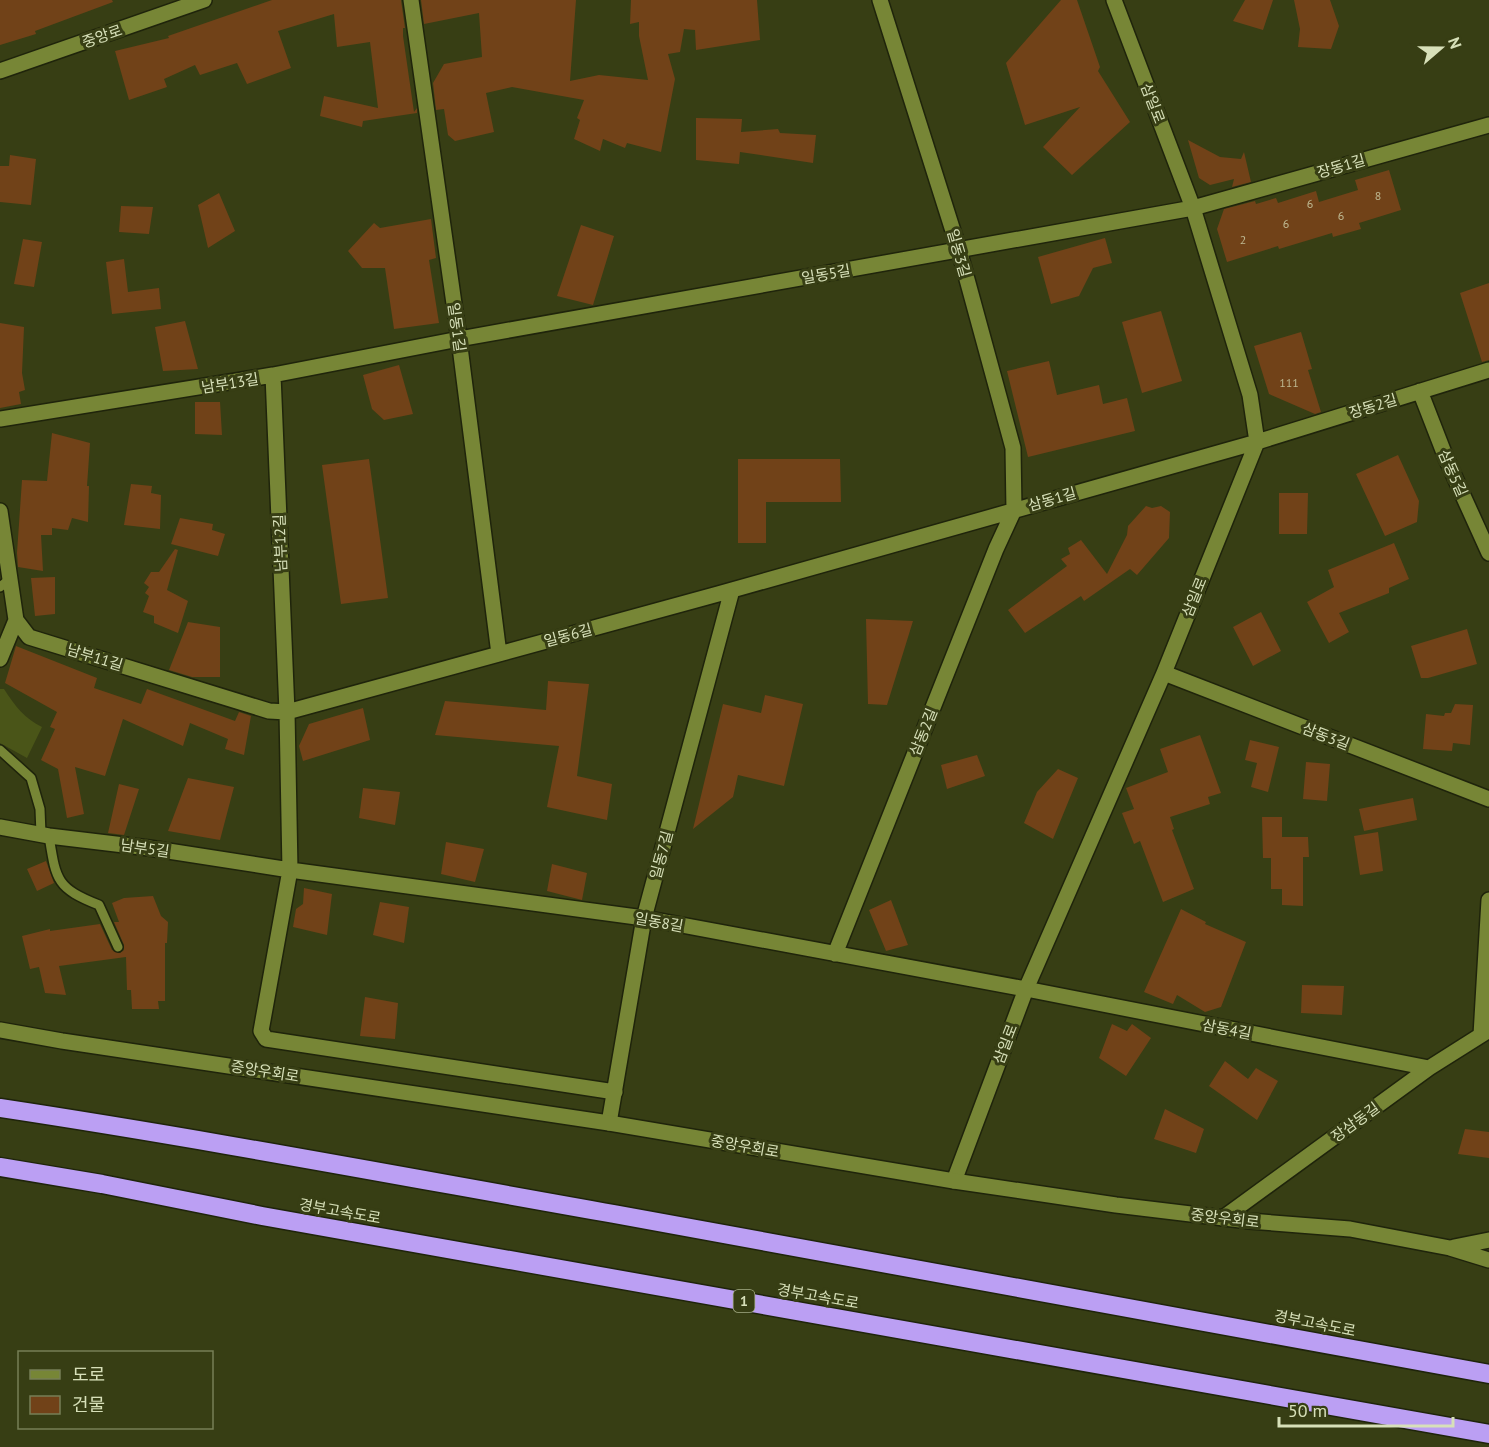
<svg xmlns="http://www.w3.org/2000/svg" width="1489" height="1447" viewBox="0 0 1489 1447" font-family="'PT Sans','Noto Sans KR',sans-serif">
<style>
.green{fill:#4a5518}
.building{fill:#714218}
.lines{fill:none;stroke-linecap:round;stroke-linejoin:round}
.lane-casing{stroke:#1f240b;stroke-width:12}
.street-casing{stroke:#1f240b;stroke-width:18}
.secondary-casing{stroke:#1f240b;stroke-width:18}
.highway-casing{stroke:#1f240b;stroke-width:21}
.lane{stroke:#778636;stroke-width:9}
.street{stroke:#778636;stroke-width:15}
.secondary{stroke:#778636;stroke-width:15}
.highway{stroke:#bb9ff3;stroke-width:18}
.labels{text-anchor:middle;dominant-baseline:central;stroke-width:6;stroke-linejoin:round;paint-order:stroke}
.number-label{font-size:12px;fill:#beb891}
.shield{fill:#373e14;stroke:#a7af88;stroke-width:1.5}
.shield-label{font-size:14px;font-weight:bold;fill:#d7e0b9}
.street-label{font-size:15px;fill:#d7e0b9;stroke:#373e14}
</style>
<rect width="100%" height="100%" fill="#373e14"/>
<!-- green -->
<path class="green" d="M0,689H4C15,706 25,719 42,727L27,758L0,743Z"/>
<!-- building -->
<path class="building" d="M0,0H112L113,2L35,31L36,34L0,45Z
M272,0H401L405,28H403V36L414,112L417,108V113L363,121L362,127L320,116L324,96L378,108L370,42L337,47L334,14L278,31L291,68L247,84L237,63L200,75L195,65L164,79L167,87L129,100L115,51L169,38L168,36Z
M421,0H576L570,81L599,75L648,80L639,36V22L630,24L631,0H757L760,40L696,50L695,30L684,29L680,52L668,54L675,79L661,152L627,143L625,148L603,139L600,151L574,139L580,120L577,118L584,100L512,87L486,93L494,132L455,141L448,135L444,109L436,110L433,83L444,64L482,57L479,13L424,24Z
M1061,0H1077L1100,67L1098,71L1130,122L1072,175L1043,147L1080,107L1025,125L1006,63Z
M1245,0H1273L1263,30L1233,21Z
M1294,0H1330L1339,26L1331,49L1298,47L1300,29Z
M696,118L742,119L741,132L778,129L780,133L816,135L813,163L740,152L739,164L696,160Z
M1188,140L1220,157L1241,159L1244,152L1251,182L1232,187L1234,179L1210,185L1199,178Z
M10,155L36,159L31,205L0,202V166H9Z
M1389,170L1401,210L1359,223L1361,229L1333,237L1332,233L1279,249L1278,246L1227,262L1217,229L1224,209L1255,201L1256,204L1276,198L1278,203L1316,191L1319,202L1358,190L1355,180Z
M219,193L235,231L208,248L198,205Z
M121,206L153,207L149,234L119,232Z
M431,219L436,258L429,260L439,323L394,329L385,268H362L348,251L374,223L380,228Z
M581,225L614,236L593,305L557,296Z
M1105,238L1112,263L1093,268L1079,296L1051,304L1038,257Z
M23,239L42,242L34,287L14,284Z
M124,259L128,292L159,288L161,309L112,314L106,262Z
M1489,283V360L1482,362L1460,293Z
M1161,311L1182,381L1142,393L1122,322Z
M185,321L198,369L163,371L155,327Z
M0,323L24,327L22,373L25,390L19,392L21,404L0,408Z
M1301,332L1312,369L1308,370L1321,412L1315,414L1269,394L1254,346Z
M1049,361L1057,395L1099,385L1103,404L1127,398L1135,431L1028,457L1007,371Z
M399,365L413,414L384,420L372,409L363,375Z
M195,402H220L222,435L195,434Z
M52,433L90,443L87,486H89L88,522L72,518L68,530L52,528V535H41L43,571L18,567L17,553L22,480L47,481Z
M1398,455L1419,501L1417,522L1385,536L1356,474Z
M369,459L388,598L341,604L322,465Z
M738,459H840L841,502H766V543H738Z
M131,484L152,486L151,493L161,495L160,529L124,525Z
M1279,493H1308L1307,534H1279Z
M1146,506L1152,508L1161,506L1170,512L1169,538L1137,575L1130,569L1084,601L1081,596L1025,633L1008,610L1067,566L1061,559L1070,554L1068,548L1081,540L1107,574L1127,535L1128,526Z
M180,518L213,524L212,530L225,534L218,556L171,544Z
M1394,543L1409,579L1389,588V593L1339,613L1349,632L1329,643L1307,602L1334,587L1328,570Z
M175,549L178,550L167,590L188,601L178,633L154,623V616L143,612L149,596L145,593L149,587L144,583L151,572H159Z
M55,577V614L35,616L31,578Z
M1261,612L1281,651L1253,666L1233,627Z
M866,619L913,621L887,705L868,704Z
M188,622L220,627V677H192L169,670Z
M1467,629L1477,664L1428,678H1421L1411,646Z
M16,646L97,678L94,688L141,704L147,689L235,721L239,712L251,716L244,755L225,749L228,739L190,723L183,746L123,719L105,776L75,767L84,814L67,818L58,769L41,760L55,729L50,727L57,712L5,683Z
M548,681L589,684L577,776L612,784L607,820L547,807L559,746L435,735L445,701L546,710Z
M765,695L803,704L784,786L738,775L733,797L693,829L723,704L761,713Z
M1455,704L1473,705L1470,745L1453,743L1452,751L1423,749L1426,714L1444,716L1445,713H1451Z
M363,708L370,740L303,761L299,746L309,724Z
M1200,735L1221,793L1208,797L1210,804L1170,817L1174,829L1172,830L1194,889L1163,902L1140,841L1134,844L1122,813L1134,809L1126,788L1168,772L1160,749Z
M1250,740L1279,747L1268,792L1251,787L1257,763L1245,760Z
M977,755L985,776L947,789L941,765Z
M1306,762L1330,764L1327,801L1303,799Z
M1058,769L1078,778L1053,839L1024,823L1037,792Z
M188,778L234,787L220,840L168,831Z
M119,784L139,789L124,835L108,833Z
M363,788L400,792L395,825L359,818Z
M1413,798L1417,820L1364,831L1359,809Z
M1262,817H1282V837H1308L1309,857H1303V906L1282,905V889H1271V858H1263Z
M1378,832L1383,871L1360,875L1354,836Z
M446,842L484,849L475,882L441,874Z
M46,861L54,883L37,891L27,869Z
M552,864L587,873L582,900L547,891Z
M304,888L332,894L327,935L293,927L296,909L303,904Z
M153,896L161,916L168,922L167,943H165V1001H158L159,1009H132L131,990H127L126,957L59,966L66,995L45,993L39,967L30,969L22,936L50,929V931L100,924L112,950L120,953L124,950V945L114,922H119L112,903L124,898Z
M891,900L908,945L886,951L869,910Z
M380,902L409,907L404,943L373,935Z
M1181,909L1206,922L1205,924L1246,942L1221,1007L1205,1012L1177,995L1173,1004L1144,992Z
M1302,985L1344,986L1342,1015L1301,1013Z
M365,997L398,1003L395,1039L360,1036Z
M1112,1024L1127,1031L1132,1024L1151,1038L1126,1076L1099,1058Z
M1225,1061L1248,1079L1256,1068L1278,1081L1257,1120L1209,1086Z
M1165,1109L1204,1129L1196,1153L1154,1139Z
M1465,1129L1489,1132V1158L1458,1154Z"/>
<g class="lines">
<defs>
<path id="lane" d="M0,587L10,579
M0,750L31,778L40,809L41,834
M49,836C56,880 56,888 99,905L118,947"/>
<path id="street" d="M411,0L459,339L499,654
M273,375L287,712L290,870L261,1031L266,1039L615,1092
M1420,391L1446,458L1489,553
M0,419L273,375L459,339L1193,208L1489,125
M0,511L16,620L29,637L269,711L287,712L718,594L1257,442L1489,370
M0,659L16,620
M1164,673L1489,799
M0,827L49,836L149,848L290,870L644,918L1026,989L1429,1068
M835,954L996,549L1014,510L1013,448L959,250L880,0
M1481,1035L1489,900
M609,1123L644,918L732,590
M954,1181L1026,989L1164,673L1257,442L1250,395L1193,208L1114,0
M1223,1218L1429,1068L1489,1030"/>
<path id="secondary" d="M0,71L204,0
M0,1030L62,1041L609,1123L954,1181L1116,1205L1249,1221L1350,1229L1450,1248L1489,1260
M1454,1247L1489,1240"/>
<path id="highway" d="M0,1108C205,1139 410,1178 614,1214C906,1266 1198,1318 1489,1374
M0,1167L102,1184L262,1216L1489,1434"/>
</defs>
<!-- lane casing -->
<use href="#lane" class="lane-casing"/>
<!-- street casing -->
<use href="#street" class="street-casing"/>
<!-- secondary casing -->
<use href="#secondary" class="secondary-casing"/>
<!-- highway casing -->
<use href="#highway" class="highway-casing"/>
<!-- lane -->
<use href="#lane" class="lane"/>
<!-- street -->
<use href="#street" class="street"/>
<!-- secondary -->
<use href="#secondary" class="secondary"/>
<!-- highway -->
<use href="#highway" class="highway"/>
</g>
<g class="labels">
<!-- number labels -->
<g class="number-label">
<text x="1378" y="195">8</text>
<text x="1310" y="203">6</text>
<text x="1341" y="215">6</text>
<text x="1286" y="223">6</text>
<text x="1243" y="239">2</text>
<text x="1289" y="382">111</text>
</g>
<!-- shield labels -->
<rect class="shield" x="733.5" y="1290" width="21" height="22" rx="4.5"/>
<g class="shield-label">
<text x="744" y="1301">1</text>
</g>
<!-- street labels -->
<g class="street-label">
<text transform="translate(102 36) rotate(-19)">중앙로</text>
<text transform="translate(1153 103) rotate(69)">삼일로</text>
<text transform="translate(1341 166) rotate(-16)">장동1길</text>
<text transform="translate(959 253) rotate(74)">일동3길</text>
<text transform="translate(826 274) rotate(-10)">일동5길</text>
<text transform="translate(457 327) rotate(82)">일동1길</text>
<text transform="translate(230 383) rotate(-9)">남부13길</text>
<text transform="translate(1373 406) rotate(-17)">장동2길</text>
<text transform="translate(1453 473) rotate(66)">삼동5길</text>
<text transform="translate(1052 499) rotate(-16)">삼동1길</text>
<text transform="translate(280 543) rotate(-92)">남부12길</text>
<text transform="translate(1194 597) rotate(-68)">삼일로</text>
<text transform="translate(568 635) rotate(-15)">일동6길</text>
<text transform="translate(95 657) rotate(17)">남부11길</text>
<text transform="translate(923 732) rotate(-68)">삼동2길</text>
<text transform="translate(1326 736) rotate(21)">삼동3길</text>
<text transform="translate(145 848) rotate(8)">남부5길</text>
<text transform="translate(661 855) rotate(-75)">일동7길</text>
<text transform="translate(659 922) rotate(10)">일동8길</text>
<text transform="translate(1227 1029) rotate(11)">삼동4길</text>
<text transform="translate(1005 1044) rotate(-69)">삼일로</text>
<text transform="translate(265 1071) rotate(9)">중앙우회로</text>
<text transform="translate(1355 1122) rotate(-36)">장삼동길</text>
<text transform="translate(745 1146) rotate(10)">중앙우회로</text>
<text transform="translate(340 1211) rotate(10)">경부고속도로</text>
<text transform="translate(1225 1218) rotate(7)">중앙우회로</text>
<text transform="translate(818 1296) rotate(10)">경부고속도로</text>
<text transform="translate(1315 1323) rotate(11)">경부고속도로</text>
</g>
</g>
<!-- legend -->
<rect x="18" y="1351" width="195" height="78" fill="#373e14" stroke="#777f56" stroke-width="1.5"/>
<rect x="30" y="1370" width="30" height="9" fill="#778636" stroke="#777f56" stroke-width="1.5"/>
<text x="72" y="1381" font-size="18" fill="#d7e0b9">도로</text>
<rect x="30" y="1396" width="30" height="18" fill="#714218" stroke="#777f56" stroke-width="1.5"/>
<text x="72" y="1411" font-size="18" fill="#d7e0b9">건물</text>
<!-- north arrow -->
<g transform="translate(1441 48) rotate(70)" stroke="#373e14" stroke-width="4.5" paint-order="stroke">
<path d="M0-4.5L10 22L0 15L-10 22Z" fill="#d7e0b9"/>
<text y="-9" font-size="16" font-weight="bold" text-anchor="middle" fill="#d7e0b9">N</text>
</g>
<!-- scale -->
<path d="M1279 1417v9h174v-9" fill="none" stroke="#d7e0b9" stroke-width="3"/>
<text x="1288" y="1417" font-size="18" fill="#d7e0b9" stroke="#373e14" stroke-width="4.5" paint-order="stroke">50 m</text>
</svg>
